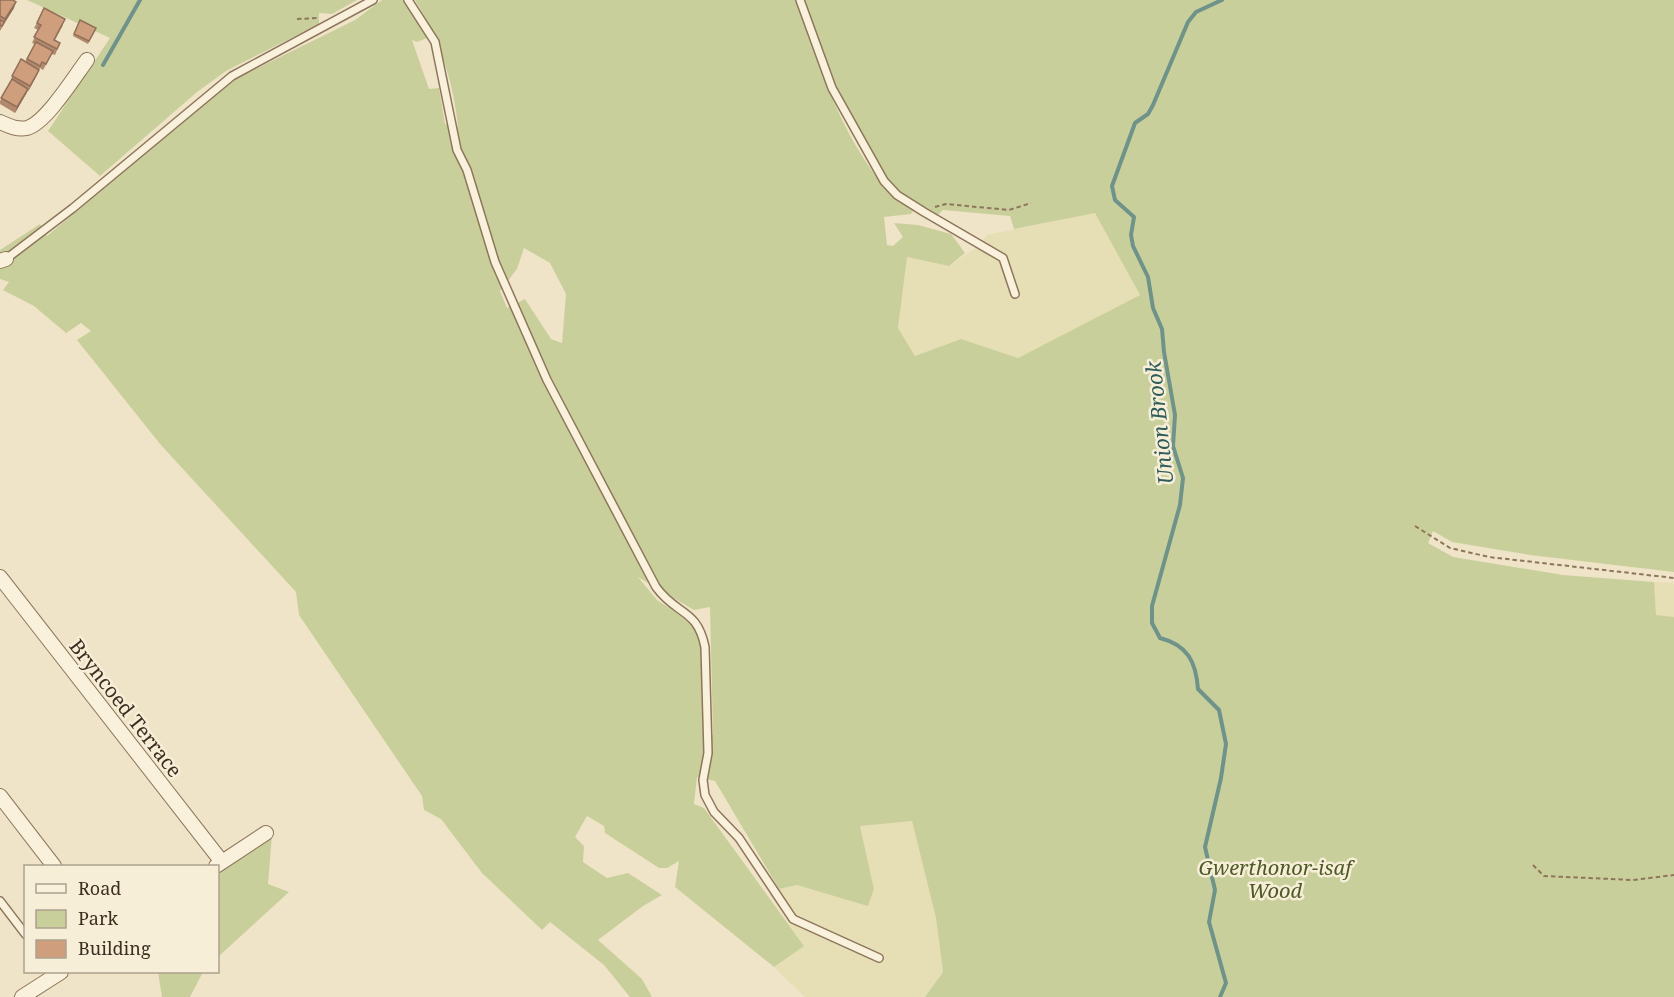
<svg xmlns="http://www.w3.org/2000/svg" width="1674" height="997" viewBox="0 0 1674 997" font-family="'Noto Serif',serif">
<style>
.farmland{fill:#e6deb5}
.green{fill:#c9cf9b;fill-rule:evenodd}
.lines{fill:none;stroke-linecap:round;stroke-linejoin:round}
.stream{stroke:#6f938a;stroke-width:4}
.service-casing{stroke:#8d765c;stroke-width:10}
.minor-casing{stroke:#8d765c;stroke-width:16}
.path{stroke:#8d765c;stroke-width:2;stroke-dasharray:4.5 3;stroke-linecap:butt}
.service{stroke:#faf1dc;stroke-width:7}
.minor{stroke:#faf1dc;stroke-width:14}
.wall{fill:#b2896c}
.shaded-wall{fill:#916f58}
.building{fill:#cf9f7d;stroke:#916f58;stroke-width:1.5}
.labels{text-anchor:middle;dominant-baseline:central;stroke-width:5;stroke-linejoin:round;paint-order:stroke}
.street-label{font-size:20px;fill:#3d2e20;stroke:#f7eed8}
.park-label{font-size:20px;font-style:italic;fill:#4d5a26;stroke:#f7eed8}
.water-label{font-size:21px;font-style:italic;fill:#2f5d5a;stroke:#f7eed8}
</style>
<rect width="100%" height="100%" fill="#f0e4c8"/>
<!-- farmland -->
<path class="farmland" d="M1095,212L1140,295L1018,358L961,339L915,356L898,328L907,257L949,266L976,248L987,235Z
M1654,582L1674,583V617L1656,616Z
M912,821L936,918L943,972L925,997H805L774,967L804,946L770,895L779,889L797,885L868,905L874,889L860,825Z"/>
<!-- green -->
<path class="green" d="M27,0H357L332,14L319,13V24L226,71L197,92L100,176L48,131L110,38Z
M382,0H403L427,38L417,42L412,40L429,89L439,88L445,124L458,127C454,83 439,38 415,0H796C818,65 853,173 913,211L911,214L884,217L887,245L893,246L903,237L894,223L918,225L951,234L965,253L949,266L907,257L898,328L915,356L961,339L1018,358L1140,295L1095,213L1014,229L1010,216L943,210L937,216C925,208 912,202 902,193C858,158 824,53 804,0H1674V572L1530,555L1452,542L1433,531L1428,543L1453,557L1563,575L1654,582L1656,615L1674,617V997H925L943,972L936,918L912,821L860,826L874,889L868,906L797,885L779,889L715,781L697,777L694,804L704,808L804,946L774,967L675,887L679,861L667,868H659L605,833L604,826L587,816L575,837L584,846L583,862L607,878L628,873L662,895L643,906L598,940L642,979L652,997H630L604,965L550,922L542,930L482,873L441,819L424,810L422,796L299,615L296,592L160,444L77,340L91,331L81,323L66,333L34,306L3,290L9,282L0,279V250L40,224L47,236L231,81L355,20ZM524,248L550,263L566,294L562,343L551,339L525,299L507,308L500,291L517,269ZM638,577L694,610L710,607L713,735L703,734L701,648L697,631L690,622L657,600Z
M272,835L268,884L289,892L218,957V874Z
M158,972H203L190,997H162Z"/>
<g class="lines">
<!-- stream -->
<path class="stream" d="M103,65L140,0
M1220,997L1226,983L1209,922L1215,890L1205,847L1221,778L1226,744L1219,710L1198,689C1196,661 1187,645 1160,638L1152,623V606L1180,505L1183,478L1173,446L1175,415L1164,352L1162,329L1153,308L1148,277L1133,246L1131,235L1134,217L1115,200L1112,186L1135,123L1148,114L1153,105L1188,22L1196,12L1222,0"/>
<defs>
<path id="service" d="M408,0L435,42L457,150L467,170L495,262L547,380L656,587C677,616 697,608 705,647L708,753L703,780L705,795L714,812L739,838L793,919L879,958
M800,0L832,88L884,181L897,195L924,212L1003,258L1015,294
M6,259L73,208L232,76L373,0
M0,901L26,935"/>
<path id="minor" d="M0,122C9,126 17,130 27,128C46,123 75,76 87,60
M0,261L6,259
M0,577L222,862
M0,796L54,866
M216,866L266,833
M22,997L61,972"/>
</defs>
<!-- service casing -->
<use href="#service" class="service-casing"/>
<!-- minor casing -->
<use href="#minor" class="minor-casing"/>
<!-- path -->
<path class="path" d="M297,19L318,18
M935,207L946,204L1009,210L1031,203
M1415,526L1450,548L1489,557L1674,578
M1533,865L1544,876L1633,880L1674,875"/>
<!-- service -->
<use href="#service" class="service"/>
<!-- minor -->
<use href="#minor" class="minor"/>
</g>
<!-- wall -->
<path class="wall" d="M0,0L14,8L0,31Z
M80,20L96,28L88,44L73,36Z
M37,23L63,25L55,40L60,43L55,55L52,54L43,70L40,68L37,75L15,113L0,104V101L11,82L12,76L25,62L35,44L32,43L38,30L34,28Z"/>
<!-- shaded-wall -->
<path class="shaded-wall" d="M16,2L14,8L3,25L5,19Z
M39,70L37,75L28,92L30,86Z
M28,89L26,94L15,113L17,107Z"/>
<!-- building -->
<path class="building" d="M0,0H13L16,2L5,19L0,16Z
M44,8L65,19L54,40L60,43L57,49L34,37L41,25L37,23Z
M0,20L4,22L2,26L0,25Z
M80,20L96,28L89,41L74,34Z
M36,42L53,51L46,64L42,62L40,66L27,59Z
M21,59L39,70L30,86L12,76Z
M12,79L28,89L17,107L1,98Z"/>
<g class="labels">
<!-- street labels -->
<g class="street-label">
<text transform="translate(126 708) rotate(52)">Bryncoed Terrace</text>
</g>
<!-- park labels -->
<g class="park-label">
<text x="1275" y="867">Gwerthonor-isaf<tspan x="1275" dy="23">Wood</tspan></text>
</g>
<!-- water labels -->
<g class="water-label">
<text transform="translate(1159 423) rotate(-96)">Union Brook</text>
</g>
</g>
<!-- legend -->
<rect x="24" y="865" width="195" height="108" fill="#f7eed8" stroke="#ada18e" stroke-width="1.5"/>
<rect x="36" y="884" width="30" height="9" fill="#faf1dc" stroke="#ada18e" stroke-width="1.5"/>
<text x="78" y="895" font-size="18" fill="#3d2e20">Road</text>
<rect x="36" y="910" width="30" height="18" fill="#c9cf9b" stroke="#ada18e" stroke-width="1.5"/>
<text x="78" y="925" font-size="18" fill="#3d2e20">Park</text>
<rect x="36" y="940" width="30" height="18" fill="#cf9f7d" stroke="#ada18e" stroke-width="1.5"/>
<text x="78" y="955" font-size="18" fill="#3d2e20">Building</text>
</svg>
